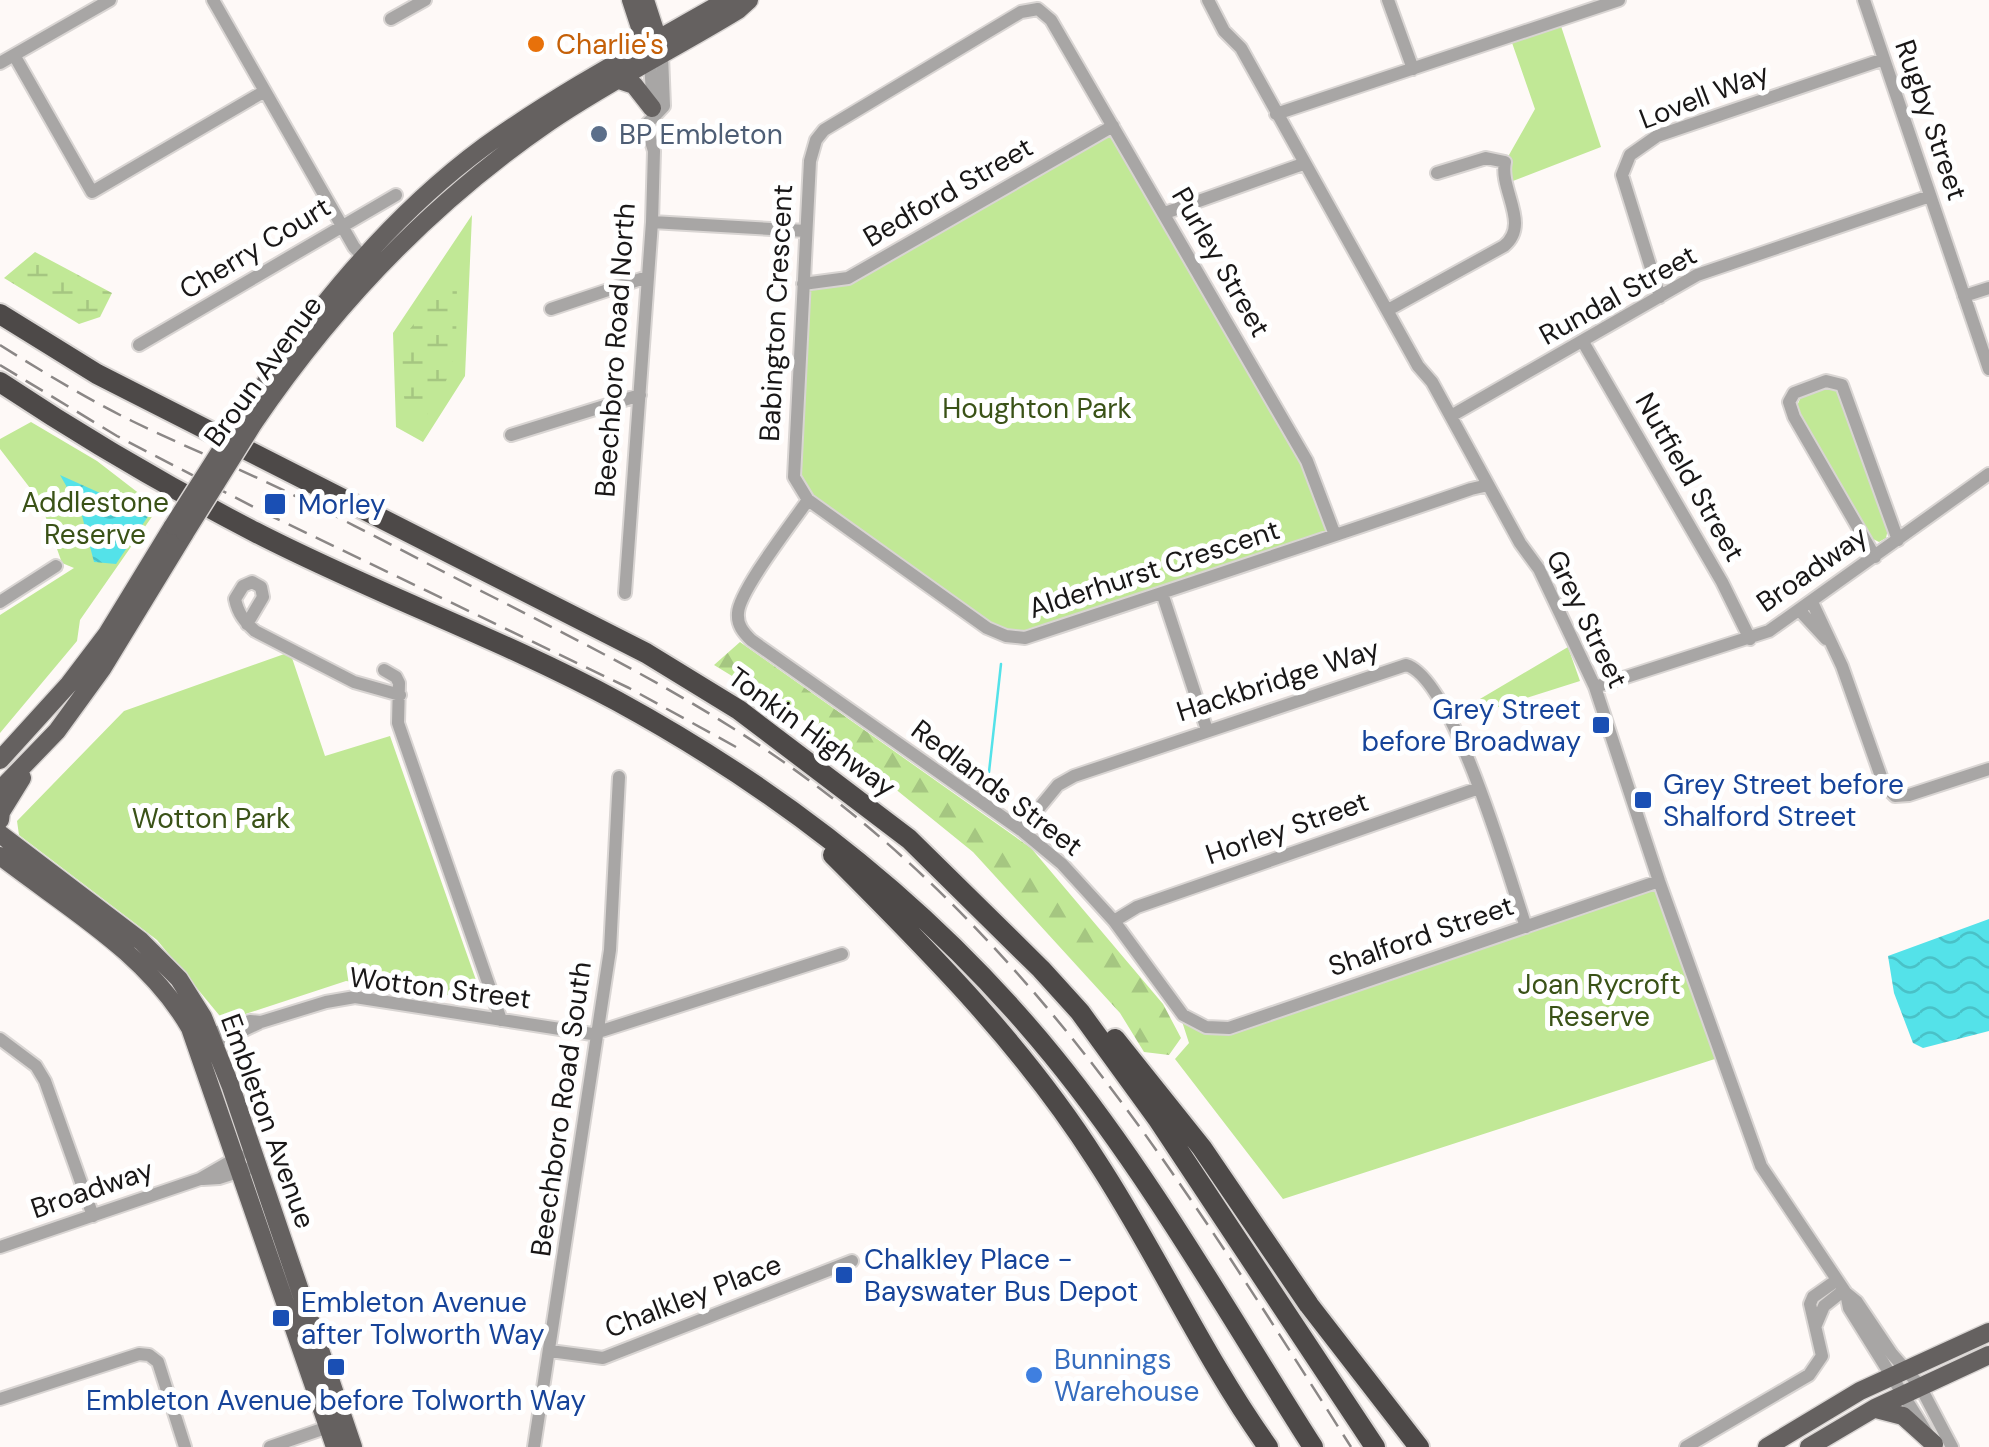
<svg xmlns="http://www.w3.org/2000/svg" width="1989" height="1447" viewBox="0 0 1989 1447" font-family="'DM Sans',sans-serif">
<style>
.green{fill:#c1e896}
.forest{fill:url(#forest-firs)}
.wetland{fill:url(#wetland-marsh)}
.water{fill:url(#water-waves)}
.lines{fill:none;stroke-linecap:round;stroke-linejoin:round}
.stream{stroke:#54e2e9;stroke-width:2.5}
.minor-casing{stroke:#d9d5d3;stroke-width:16}
.major-casing{stroke:#d9d5d3;stroke-width:21}
.highway-casing{stroke:#d9d5d3;stroke-width:24}
.minor{stroke:#a8a6a5;stroke-width:12}
.major{stroke:#656160;stroke-width:18}
.highway{stroke:#4d4948;stroke-width:20}
.rail{stroke:#8b8786;stroke-width:2.5;stroke-dasharray:20 10;stroke-linecap:butt}
.major-bridge-casing{stroke:#d9d5d3;stroke-width:21;stroke-linecap:butt}
.major-bridge{stroke:#656160;stroke-width:18}
.food-dot{fill:#e8710a;stroke:#fff;stroke-width:4}
.service-dot{fill:#5c6f8a;stroke:#fff;stroke-width:4}
.transit-dot{fill:#1a4fb4;stroke:#fff;stroke-width:4}
.shop-dot{fill:#3f7fe0;stroke:#fff;stroke-width:4}
.labels{text-anchor:middle;dominant-baseline:central;stroke-width:10;stroke-linejoin:round;paint-order:stroke}
.food-label{font-size:28px;fill:#c56008;stroke:#fff;text-anchor:start}
.street-label{font-size:28px;fill:#191717;stroke:#fff}
.service-label{font-size:28px;fill:#4e5e75;stroke:#fff;text-anchor:start}
.park-label{font-size:28px;fill:#3a5217;stroke:#fff}
.transit-label{font-size:28px;fill:#164399;stroke:#fff;text-anchor:start}
.shop-label{font-size:28px;fill:#366cbe;stroke:#fff;text-anchor:start}
</style>
<defs>
<pattern id="forest-firs" width="22" height="20" patternUnits="userSpaceOnUse" patternTransform="scale(2.5)"><rect width="22" height="20" fill="#c1e896"/><path d="M5 1l3.5 6h-7zM16 11l3.5 6h-7z" fill="#a5c681"/></pattern>
<pattern id="wetland-marsh" width="20" height="14" patternUnits="userSpaceOnUse" patternTransform="scale(2.5)"><rect width="20" height="14" fill="#c1e896"/><path d="M1 5h8M5 5V1M11 12h8M15 12V8" fill="none" stroke="#a5c681"/></pattern>
<pattern id="water-waves" width="16" height="10" patternUnits="userSpaceOnUse" patternTransform="scale(2.5)"><rect width="16" height="10" fill="#54e2e9"/><path d="M0 5q4-4 8 0t8 0" fill="none" stroke="#49c1c7"/></pattern>
</defs>
<rect width="100%" height="100%" fill="#fef9f7"/>
<!-- green -->
<path class="green" d="M1559,20L1601,147L1505,184V162L1535,109L1510,37Z
M1113,126L1307,461L1335,535L1025,638L1006,636L799,489L803,284L833,282Z
M472,215L465,376L423,442L396,427L393,333Z
M1824,386L1839,392L1888,529L1886,538L1879,542L1869,537L1799,415L1797,406L1802,394Z
M31,422L97,461L158,508L80,620L77,641L0,733V615L74,568L62,563L40,501L0,449V439Z
M1568,647L1580,681L1467,717L1463,709Z
M290,652L325,756L390,736L483,1000L346,981L224,1021L157,940L19,835L17,821L124,711Z
M1659,881L1721,1057L1283,1199L1175,1059L1189,1043L1178,1009L1214,1029Z"/>
<!-- forest -->
<path class="forest" d="M740,642L1031,848L1163,1004L1181,1038L1169,1055L1144,1052L1120,1013L973,852L830,736L714,665Z"/>
<!-- wetland -->
<path class="wetland" d="M35,252L112,293L100,317L79,324L4,278Z
M448,282L457,285C456,328 460,363 436,400C430,410 426,419 416,424C398,408 404,365 402,343L405,335Z"/>
<!-- water -->
<path class="water" d="M60,475L149,515L116,564L94,562L81,512Z
M1989,919V1031L1923,1048L1913,1043L1894,993L1888,956Z"/>
<g class="lines">
<!-- stream -->
<path class="stream" d="M989,772L1001,664"/>
<defs>
<path id="minor" d="M213,0L354,247L369,264
M1208,0L1224,31L1241,48L1418,366L1432,382L1520,543L1539,569L1595,687L1659,881L1761,1166L1846,1293L1857,1302L1892,1354L1920,1386L1952,1447
M1388,0L1413,69
M1864,0L1989,369
M391,19L425,0
M14,55L92,192L265,91
M650,62L653,109
M0,63L110,0
M1276,114L1619,0
M1165,213L1303,164
M652,222L806,231
M803,284L848,278L1113,126
M1964,296L1989,288
M1660,297L1622,175L1630,155L1657,136L1884,59
M551,309L647,277
M1388,310L1504,246C1531,224 1499,190 1505,162L1486,158L1437,173
M1583,342L1722,582L1750,639
M139,345L396,195
M1451,416L1697,275L1930,196
M511,435L640,395
M808,500C793,522 739,591 738,613C737,625 743,632 751,640L1021,830L1062,864L1114,921L1183,1015L1206,1027L1229,1028L1659,881
M1335,535L1307,461L1051,20L1038,9L1021,12L824,130L816,140L810,161L794,477L808,500L987,628L1006,636L1025,638C1174,589 1323,540 1471,489L1488,485
M1875,557L1794,417L1789,402L1794,393L1826,381L1842,385L1898,540
M625,593L652,222L654,151L646,125L664,106L662,55
M1162,593L1207,730
M0,602L56,566
M1812,602L1842,666L1884,785L1895,796L1909,795L1989,769
M1800,611L1826,639
M247,624L263,597L261,587L252,582L243,586L235,599C238,614 245,622 255,631L354,682L400,695
M384,670L396,677L399,683L398,723L501,1020
M1595,687L1769,631L1989,474
M1021,830L1058,785L1074,776L1406,665C1453,678 1509,877 1526,927
M1114,921L1137,907L1479,788
M203,1037L250,1021L261,1022L326,1002L355,997L592,1034L842,954
M0,1039L36,1066L45,1081L93,1216
M210,1046L259,1023
M203,1179L219,1178L257,1166
M0,1247L200,1179L240,1156
M1846,1293L1849,1308L1927,1433
M1816,1325L1824,1306L1844,1290
M550,1351L603,1358L852,1261
M0,1399L139,1354L149,1355L158,1362L185,1447
M270,1447L334,1425
M534,1447L610,950L619,777
M1686,1447L1809,1375L1822,1356L1810,1304L1813,1297L1837,1280"/>
<path id="major" d="M631,0L648,52
M645,0L661,49
M619,80L634,85L652,108
M242,417C310,316 386,219 485,146C562,91 645,47 727,0
M253,424C333,306 431,203 549,122C609,81 676,48 738,10L749,0
M0,760L69,684L107,634L173,526
M0,790L57,731L102,669L185,533
M0,820L1,812L22,778
M0,834L141,941L179,979L203,1017L231,1087L353,1447
M0,856C67,908 147,953 190,1028L335,1447
M1876,1409L1903,1416L1934,1444
M1767,1447L1860,1391L1989,1332
M1809,1447L1875,1408L1989,1355"/>
<path id="highway" d="M0,314L97,374L646,653L739,710L909,839L1041,969L1080,1012L1157,1118L1375,1447
M0,382C81,436 168,487 255,532C373,593 500,638 617,701C784,792 933,909 1053,1056C1150,1175 1230,1317 1313,1447
M833,855C929,951 1023,1045 1096,1160C1157,1253 1203,1356 1268,1447
M1115,1039L1202,1148L1309,1305L1419,1447"/>
</defs>
<!-- minor casing -->
<use href="#minor" class="minor-casing"/>
<!-- major casing -->
<use href="#major" class="major-casing"/>
<!-- highway casing -->
<use href="#highway" class="highway-casing"/>
<!-- minor -->
<use href="#minor" class="minor"/>
<!-- major -->
<use href="#major" class="major"/>
<!-- highway -->
<use href="#highway" class="highway"/>
<!-- rail -->
<path class="rail" d="M0,345C43,372 87,399 132,421C183,446 236,467 287,492C357,526 425,563 495,598C575,639 655,679 731,727C1015,905 1176,1172 1351,1447
M0,365L117,436L269,515L629,688L736,747"/>
<defs>
<path id="major-bridge" d="M173,526L242,417
M185,533L253,424"/>
</defs>
<!-- major-bridge casing -->
<use href="#major-bridge" class="major-bridge-casing"/>
<!-- major-bridge -->
<use href="#major-bridge" class="major-bridge"/>
</g>
<!-- markers -->
<circle class="food-dot" cx="536" cy="44" r="10"/>
<circle class="service-dot" cx="599" cy="134" r="10"/>
<g class="transit-dot">
<rect x="263" y="492" width="24" height="24" rx="5"/>
<rect x="1591" y="715" width="20" height="20" rx="5"/>
<rect x="1633" y="790" width="20" height="20" rx="5"/>
<rect x="834" y="1265" width="20" height="20" rx="5"/>
<rect x="271" y="1308" width="20" height="20" rx="5"/>
<rect x="326" y="1357" width="20" height="20" rx="5"/>
</g>
<circle class="shop-dot" cx="1034" cy="1375" r="10"/>
<g class="labels">
<!-- food labels -->
<g class="food-label">
<text x="556" y="44">Charlie's</text>
</g>
<!-- street labels -->
<g class="street-label">
<text transform="translate(1704 96) rotate(-21)">Lovell Way</text>
<text transform="translate(1931 120) rotate(71)">Rugby Street</text>
<text transform="translate(948 192) rotate(-30)">Bedford Street</text>
<text transform="translate(255 248) rotate(-31)">Cherry Court</text>
<text transform="translate(1221 262) rotate(60)">Purley Street</text>
<text transform="translate(1618 295) rotate(-29)">Rundal Street</text>
<text transform="translate(776 313) rotate(-87)">Babington Crescent</text>
<text transform="translate(615 350) rotate(-86)">Beechboro Road North</text>
<text transform="translate(263 371) rotate(-54)">Broun Avenue</text>
<text transform="translate(1690 477) rotate(60)">Nutfield Street</text>
<text transform="translate(1154 569) rotate(-18)">Alderhurst Crescent</text>
<text transform="translate(1812 569) rotate(-35)">Broadway</text>
<text transform="translate(1587 619) rotate(64)">Grey Street</text>
<text transform="translate(1278 680) rotate(-18)">Hackbridge Way</text>
<text transform="translate(812 732) rotate(36)">Tonkin Highway</text>
<text transform="translate(997 788) rotate(37)">Redlands Street</text>
<text transform="translate(1287 828) rotate(-19)">Horley Street</text>
<text transform="translate(1421 936) rotate(-19)">Shalford Street</text>
<text transform="translate(440 988) rotate(7)">Wotton Street</text>
<text transform="translate(561 1109) rotate(-82)">Beechboro Road South</text>
<text transform="translate(268 1121) rotate(70)">Embleton Avenue</text>
<text transform="translate(92 1189) rotate(-19)">Broadway</text>
<text transform="translate(693 1296) rotate(-21)">Chalkley Place</text>
</g>
<!-- service labels -->
<g class="service-label">
<text x="619" y="134">BP Embleton</text>
</g>
<!-- park labels -->
<g class="park-label">
<text x="1037" y="408">Houghton Park</text>
<text x="95" y="502">Addlestone<tspan x="95" dy="32">Reserve</tspan></text>
<text x="211" y="818">Wotton Park</text>
<text x="1599" y="984">Joan Rycroft<tspan x="1599" dy="32">Reserve</tspan></text>
</g>
<!-- transit labels -->
<g class="transit-label">
<text x="298" y="504">Morley</text>
<text x="1581" y="709" text-anchor="end">Grey Street<tspan x="1581" dy="32">before Broadway</tspan></text>
<text x="1663" y="784">Grey Street before<tspan x="1663" dy="32">Shalford Street</tspan></text>
<text x="864" y="1259">Chalkley Place -<tspan x="864" dy="32">Bayswater Bus Depot</tspan></text>
<text x="301" y="1302">Embleton Avenue<tspan x="301" dy="32">after Tolworth Way</tspan></text>
<text x="336" y="1400" text-anchor="middle">Embleton Avenue before Tolworth Way</text>
</g>
<!-- shop labels -->
<g class="shop-label">
<text x="1054" y="1359">Bunnings<tspan x="1054" dy="32">Warehouse</tspan></text>
</g>
</g>
</svg>
